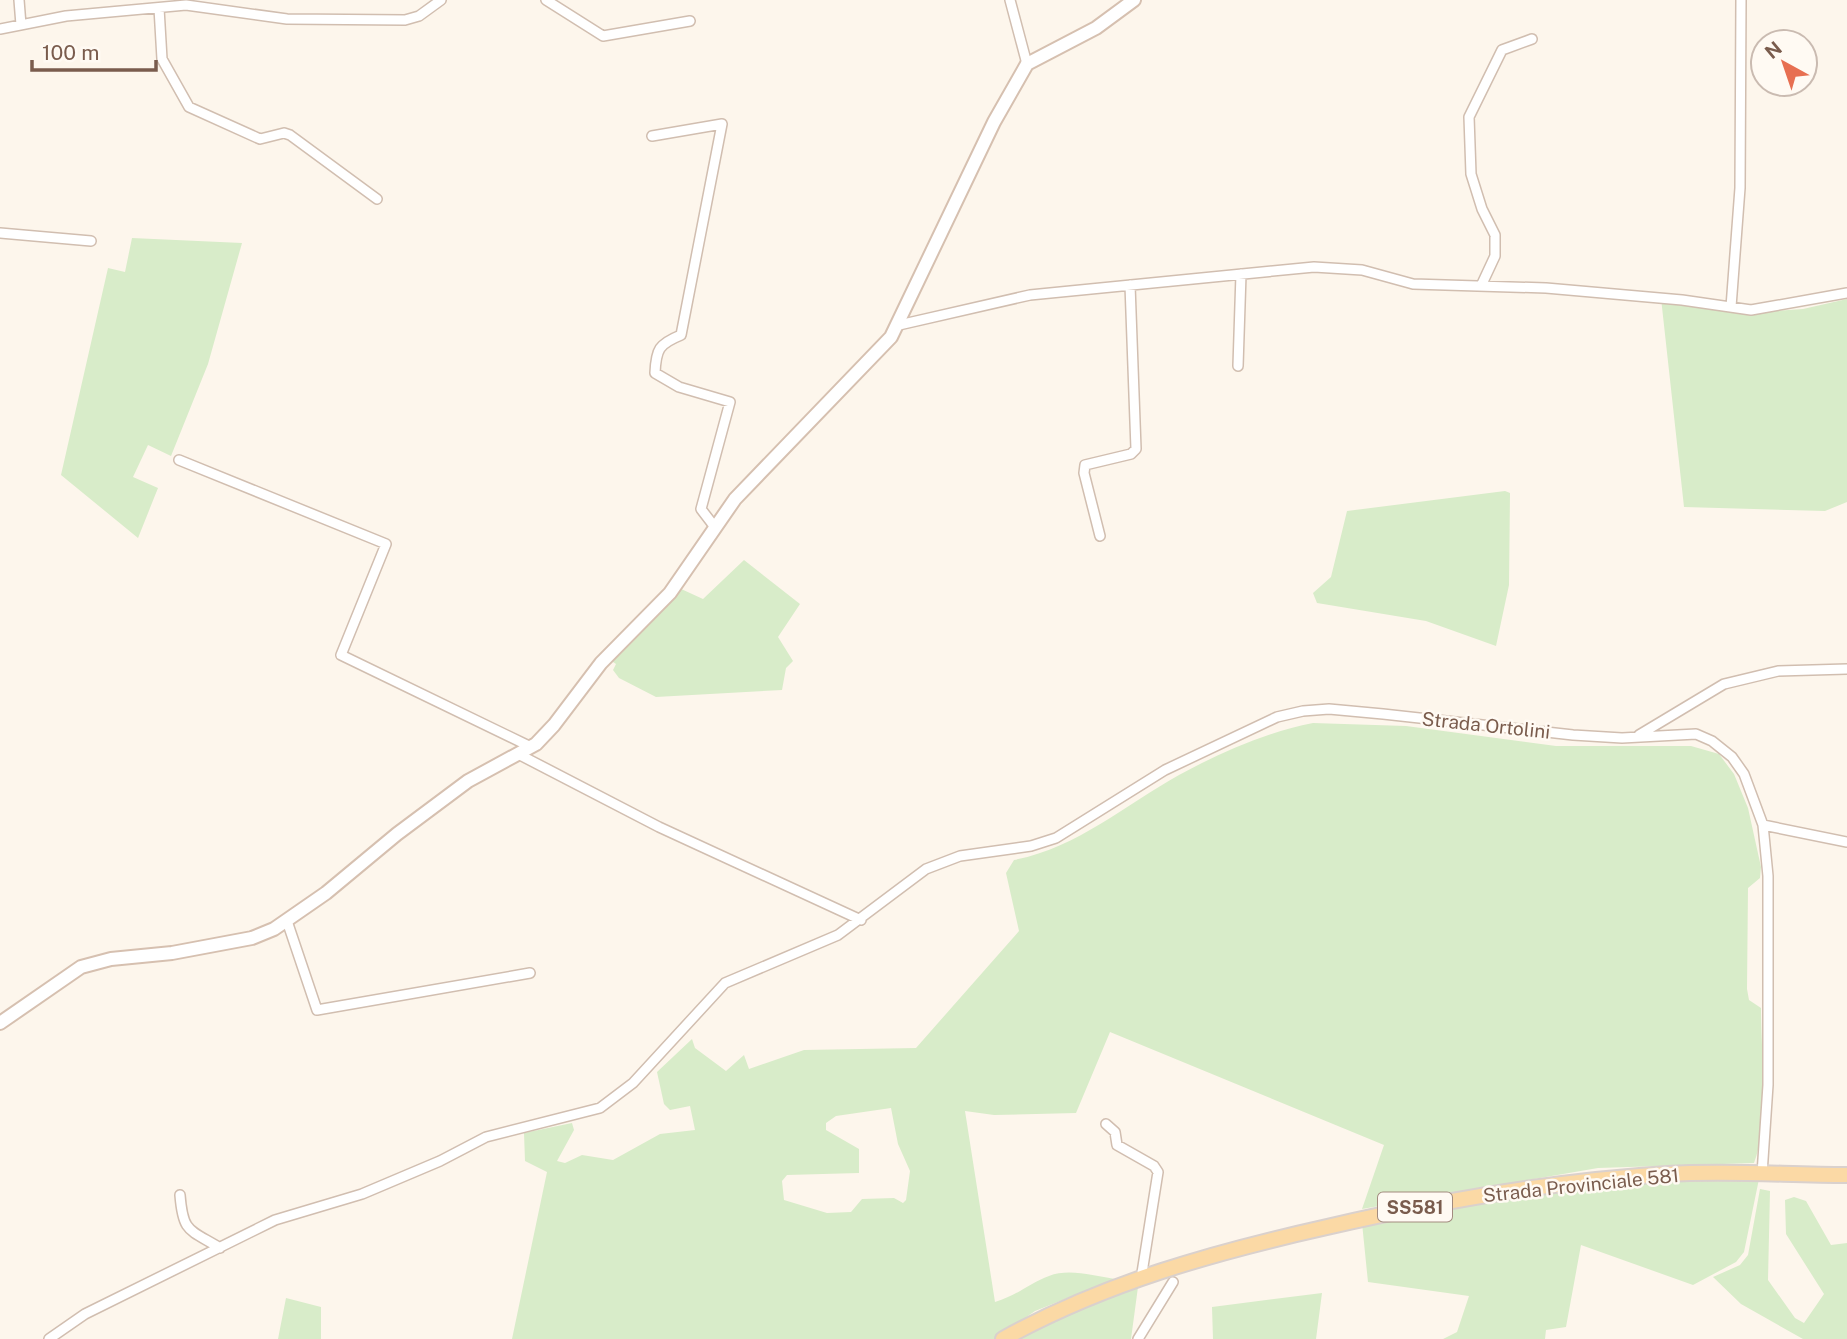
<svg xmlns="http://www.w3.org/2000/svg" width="1847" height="1339" viewBox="0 0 1847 1339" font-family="'Public Sans',sans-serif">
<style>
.green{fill:#d8ecc9;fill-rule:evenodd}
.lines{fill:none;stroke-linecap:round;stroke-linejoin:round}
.street-casing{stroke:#d1beb0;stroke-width:12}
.secondary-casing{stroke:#d6c0b0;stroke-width:16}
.primary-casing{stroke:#dad1cd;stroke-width:18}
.street{stroke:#fff;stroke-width:9}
.secondary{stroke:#fff;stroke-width:12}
.primary{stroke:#fbd9a5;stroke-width:14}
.labels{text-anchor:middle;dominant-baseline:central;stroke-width:5;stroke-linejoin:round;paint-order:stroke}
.shield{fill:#fffaf3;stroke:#a28b7f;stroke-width:2}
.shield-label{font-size:18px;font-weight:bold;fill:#7a5c4d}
.street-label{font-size:19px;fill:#7a5c4d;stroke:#fffaf3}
</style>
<rect width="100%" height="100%" fill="#fdf6ec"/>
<!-- green -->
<path class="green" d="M132,238L242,243L208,364L171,456L148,445L133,477L158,488L138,538L61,475L108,268L125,272Z
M1661,298L1748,313L1803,309L1847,299V502L1825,511L1684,507Z
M1505,491L1510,493L1509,585L1496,646L1426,621L1317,603L1313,593L1331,577L1347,511Z
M744,560L800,604L778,637L793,661L786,668L782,690L656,697L619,678L613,670L616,664L610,660L679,588L703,599Z
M1313,723L1406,726L1556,746H1691L1719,754L1734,774L1748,808L1761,867L1760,878L1748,888L1747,989L1749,1000L1761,1008C1761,1050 1769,1125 1754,1163L1598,1168L1362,1209L1384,1145L1110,1032L1076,1113L994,1115L965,1111L995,1302C1018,1295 1030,1283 1049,1276C1069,1268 1094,1276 1115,1279L1035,1311L995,1339H512L547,1172L525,1161L524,1133L572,1123L574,1130L557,1161L565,1163L582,1155L613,1160L660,1134L695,1130L690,1106L670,1110L664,1104L657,1072L692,1039L695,1048L726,1071L744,1055L749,1069L804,1050L916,1048L1019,931L1006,873L1014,860C1077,848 1125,805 1179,775C1221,752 1267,732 1313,723ZM891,1108L898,1144L910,1171L906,1200L903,1203L894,1198L862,1199L851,1212L827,1213L784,1200L782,1181L787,1175L859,1173V1149L826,1130V1123L836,1116Z
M1759,1179L1744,1252L1736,1262L1693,1285L1581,1245L1566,1327L1546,1330L1545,1339H1443L1457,1332L1469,1296L1368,1282L1362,1223L1615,1180Z
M1760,1189L1770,1191L1768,1280L1795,1318L1804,1323L1824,1294L1786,1234L1785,1200L1794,1197L1806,1201L1831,1245L1847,1243V1339H1803L1741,1304L1713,1277L1740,1265L1748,1255Z
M1138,1287L1131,1339H1015L1077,1306Z
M1322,1293L1316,1339H1213L1212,1307Z
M286,1298L321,1307V1339H278Z"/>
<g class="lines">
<defs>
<path id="street" d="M19,0L21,25
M546,0L603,36L690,21
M1010,0L1027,64
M159,8L162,59L189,107L260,139L284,133L290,135L377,199
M0,29L66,16L186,5L287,19L405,20L419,16L441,0
M652,136L722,124L681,335C659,344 656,349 655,373L679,387L730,402L701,509L714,526
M0,233L91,241
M1481,286L1495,256V235L1482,209L1471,174L1469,117L1502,50L1532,39
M1731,307L1740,188L1741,0
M899,325L1030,295L1314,267L1362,270L1413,284L1546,288L1682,300L1751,310L1847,293
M1238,366L1241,274
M179,460L386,544L341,655L531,747
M1100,536L1084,473L1085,465L1131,454L1136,449L1130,285
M1639,735L1724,684L1778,671L1847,669
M520,755L659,827L861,920
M1763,825L1847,842
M287,921L317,1010L530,973
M1106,1124L1115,1132L1117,1145L1154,1166L1158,1172L1141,1279
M180,1195C183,1233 189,1229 220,1248
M49,1339L85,1314L275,1220L362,1194L440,1161L486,1137L600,1108L633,1083L725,983L838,935L926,869L960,856L1031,846L1056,838L1165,770L1277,717L1303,711L1329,709L1383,714L1573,735L1622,738L1696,734L1712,741L1732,757L1744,774L1763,825L1768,876V1085L1762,1174
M1138,1339L1173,1282"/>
<path id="secondary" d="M0,1023L81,967L111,959L172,953L252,938L274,929L326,893L397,834L468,781L536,744L554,725L601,663L670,593L735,499L891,337L994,122L1027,64L1096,28L1134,0"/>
<path id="primary" d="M1003,1339C1104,1283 1215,1252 1327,1227C1439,1201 1552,1181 1667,1174C1726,1170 1787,1175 1847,1175"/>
</defs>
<!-- street casing -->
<use href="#street" class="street-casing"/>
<!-- secondary casing -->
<use href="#secondary" class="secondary-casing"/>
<!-- primary casing -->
<use href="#primary" class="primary-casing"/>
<!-- street -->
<use href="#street" class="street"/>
<!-- secondary -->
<use href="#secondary" class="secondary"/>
<!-- primary -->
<use href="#primary" class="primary"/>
</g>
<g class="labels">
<!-- shield labels -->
<rect class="shield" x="1378" y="1192.5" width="74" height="29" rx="5"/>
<g class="shield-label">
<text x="1415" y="1207">SS581</text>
</g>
<!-- street labels -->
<g class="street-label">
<text transform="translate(1486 725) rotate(6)">Strada Ortolini</text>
<text transform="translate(1581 1185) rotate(-6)">Strada Provinciale 581</text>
</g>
</g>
<!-- north arrow -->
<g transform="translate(1784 63) rotate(320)"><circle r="33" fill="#fffaf3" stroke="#cabbb1" stroke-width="2"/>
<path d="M0-5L12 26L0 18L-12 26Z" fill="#e76f51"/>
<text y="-10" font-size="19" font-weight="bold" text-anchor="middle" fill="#7a5c4d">N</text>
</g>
<!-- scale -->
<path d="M32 60v10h124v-10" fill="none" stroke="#7a5c4d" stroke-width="3.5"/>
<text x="42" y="60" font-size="21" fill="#7a5c4d" stroke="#fffaf3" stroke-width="5" paint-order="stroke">100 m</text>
</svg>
